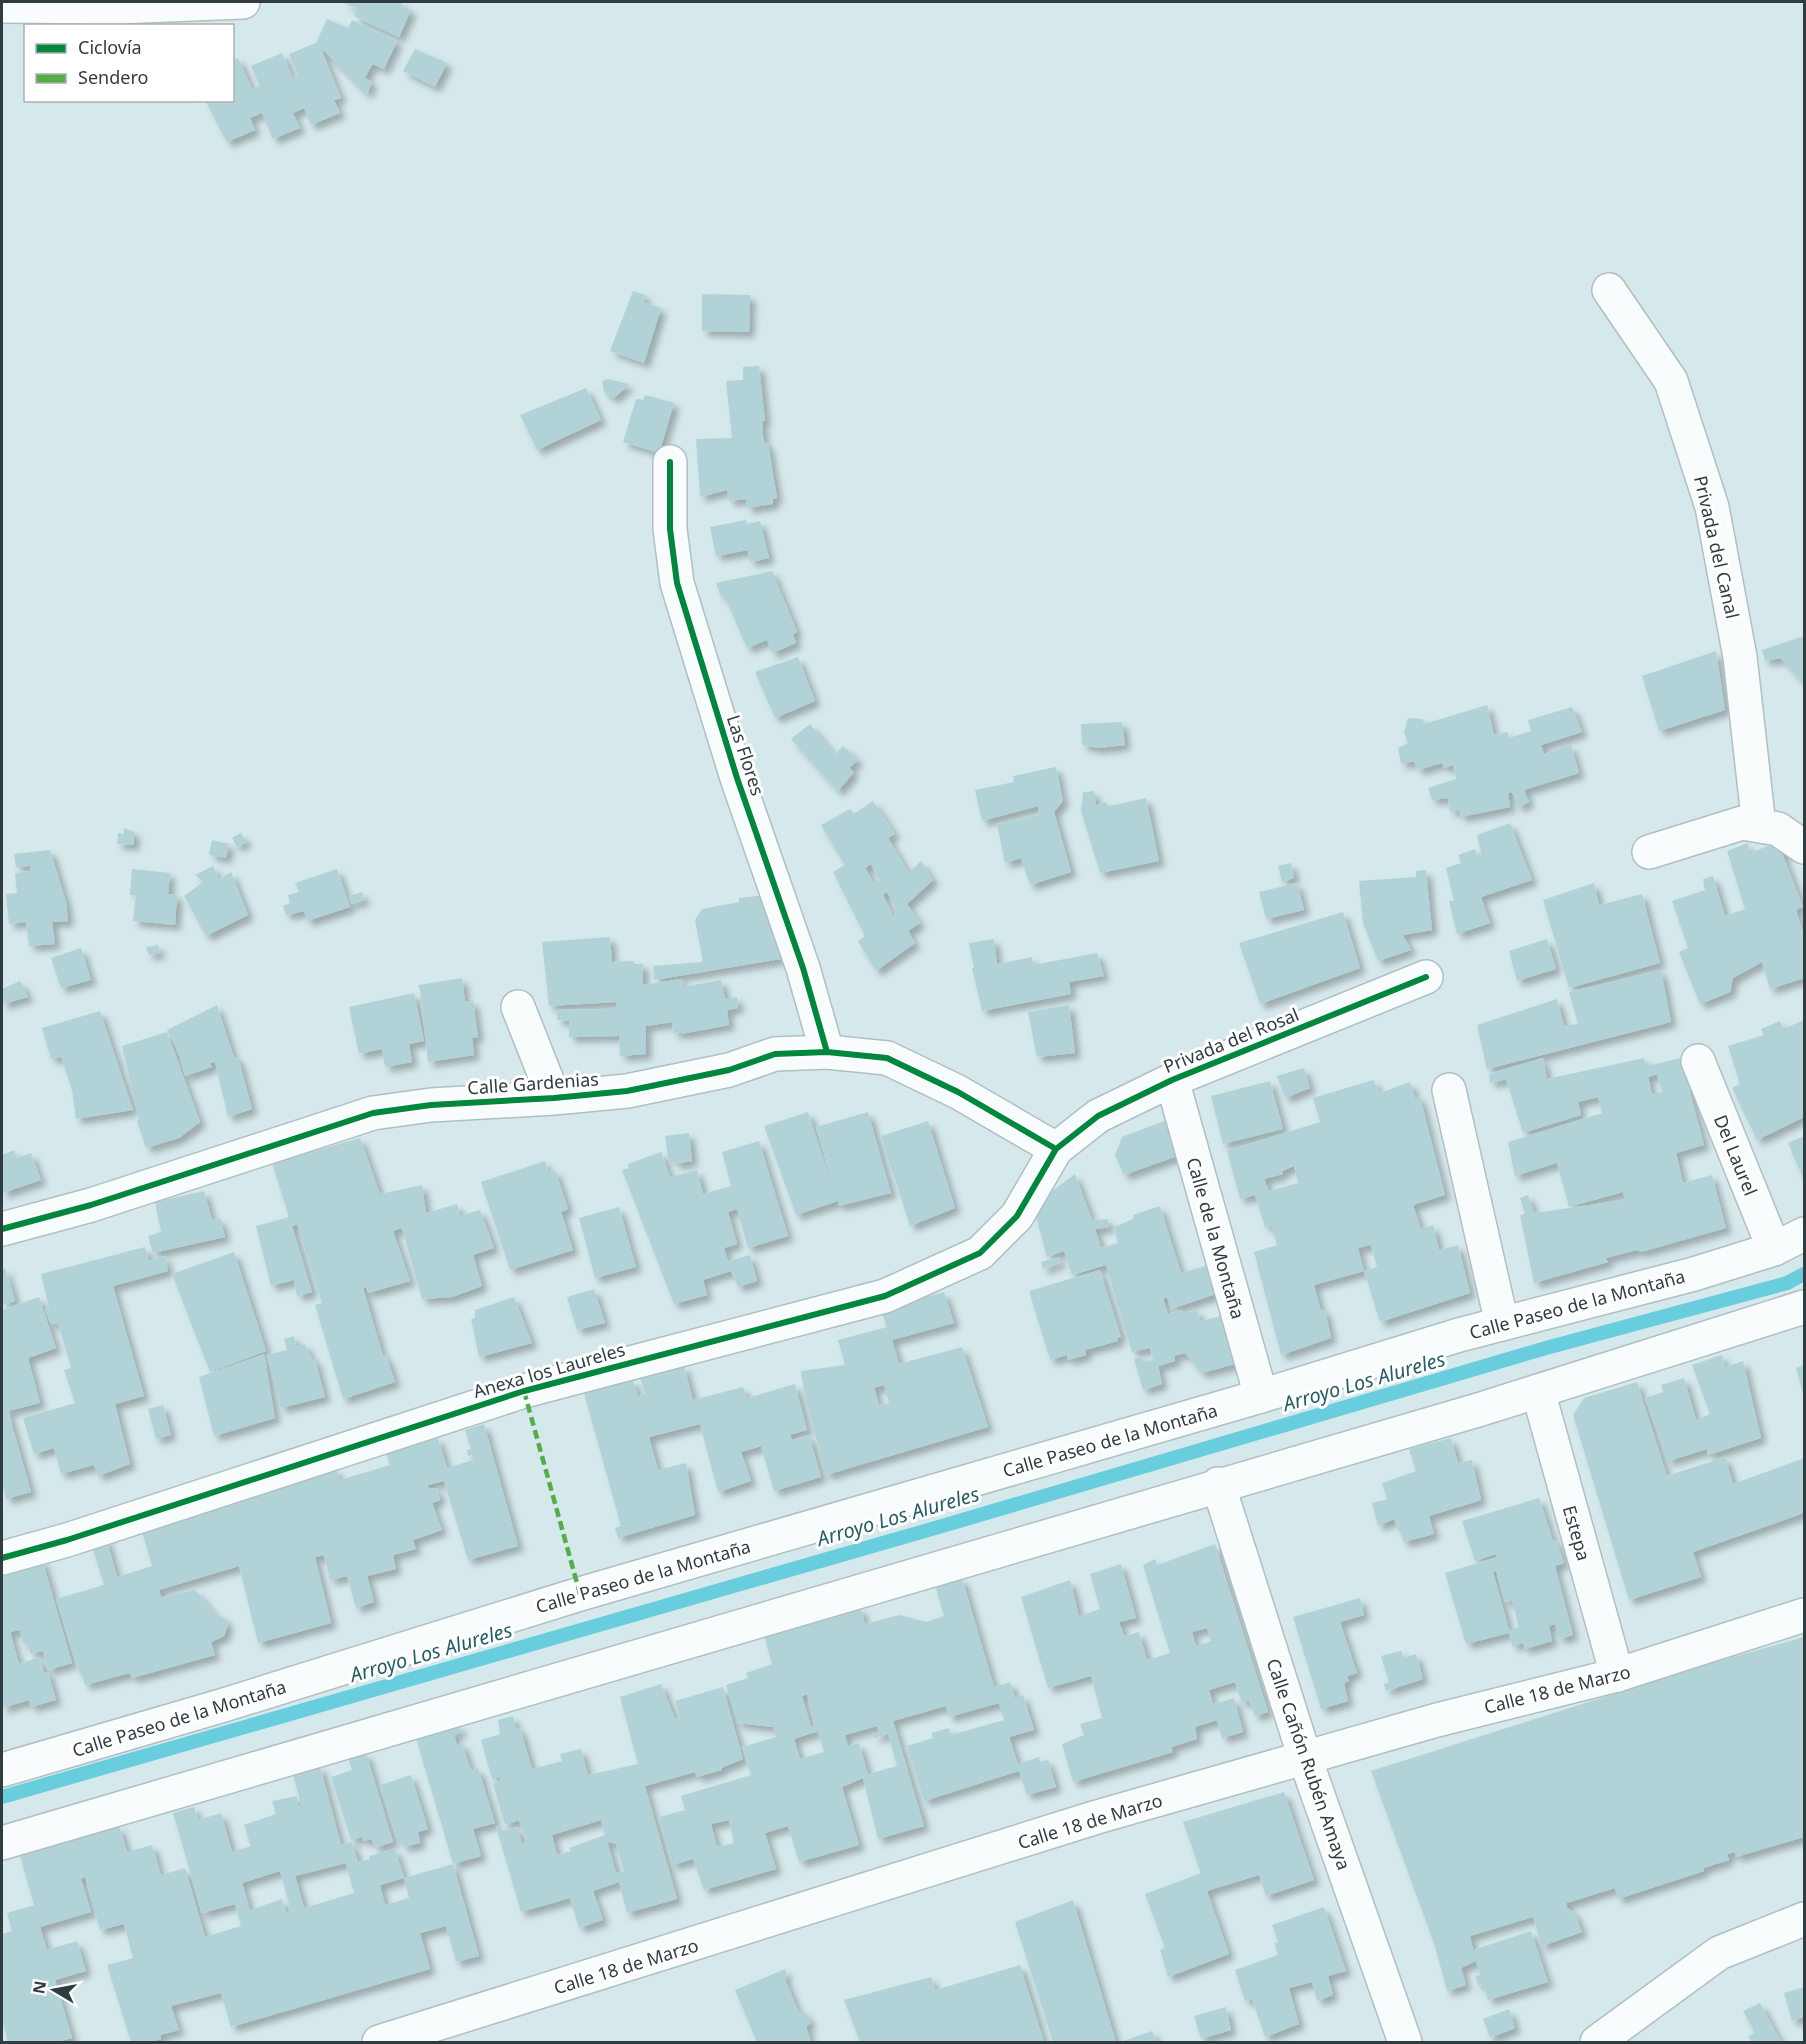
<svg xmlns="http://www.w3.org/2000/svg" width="1806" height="2044" viewBox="0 0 1806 2044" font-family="'Noto Sans',sans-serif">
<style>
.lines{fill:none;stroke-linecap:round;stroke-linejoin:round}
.stream{stroke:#68cddc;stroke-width:14}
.building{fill:#b1d3d8;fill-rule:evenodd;filter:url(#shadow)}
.minor-casing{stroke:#b0bfc1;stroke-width:36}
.major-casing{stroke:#b0bfc1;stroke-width:36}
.minor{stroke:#f9fcfc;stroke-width:33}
.major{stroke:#f9fcfc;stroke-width:33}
.quiet{stroke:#54ad46;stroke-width:4.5;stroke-dasharray:9 4.5;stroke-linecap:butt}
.cycleway-casing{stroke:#fff;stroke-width:10}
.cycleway{stroke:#00873e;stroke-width:6}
.labels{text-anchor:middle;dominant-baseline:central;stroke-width:6;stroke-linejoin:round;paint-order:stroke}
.street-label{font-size:18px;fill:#2f3d40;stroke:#fff}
.water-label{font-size:20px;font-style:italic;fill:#265d65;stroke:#fff}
</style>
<defs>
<filter id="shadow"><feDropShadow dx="5.5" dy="5.5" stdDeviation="3" flood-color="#0004"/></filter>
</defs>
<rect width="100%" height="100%" fill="#d5e8eb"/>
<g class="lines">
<!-- stream -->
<path class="stream" d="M2,1797L949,1524L1546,1348L1787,1283L1804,1274"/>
</g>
<!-- building -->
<path class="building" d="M342,2H403L401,5L411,10L399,37L354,16L358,9Z
M327,19L348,28L352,20L397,41L384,69L373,64L369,70L365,78L372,82L367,94L321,48L341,98L334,100L340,113L311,125L304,108L293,113L300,128L273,139L262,113L250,118L255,130L227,142L205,100H232V60L238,58L252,89L260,86L251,66L282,53L292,77L298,75L289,54L316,43Z
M415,49L447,63L435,87L403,71Z
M633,291L646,295L643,302L661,308L644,363L610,351Z
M702,294L750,295L749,332L702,331Z
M759,366L765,421H762L763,436L765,444L768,443L777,498L773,499V504L747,508L746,499L729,501L727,490L700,497L696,439L732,438L726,381L743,380V367Z
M608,379L629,384L614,398L604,392L602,381Z
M586,388L601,420L537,450L520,415Z
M645,395L674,403L659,453L623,442L636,399L643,400Z
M746,520L747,524L760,521L769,558L750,562L748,550L716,556L710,527Z
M772,571L797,632L793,634L796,643L772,653L767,640L747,648L724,595L721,597L716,583Z
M1804,636V683L1780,658L1765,661L1762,650Z
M1716,651L1725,710L1659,731L1642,676Z
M798,657L815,701L775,718L755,672Z
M1487,705L1494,735L1507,732L1509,738L1531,731L1528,720L1572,707L1582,732L1541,745L1544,754L1571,745L1579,773L1524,790L1529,802L1518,807L1512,792L1508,793L1510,807L1461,817L1459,810L1450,812L1448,798L1432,800L1428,788L1456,779L1453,765L1444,768L1442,763L1418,770L1414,761L1401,764L1398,748L1408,743L1404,733L1408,718L1423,719L1424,724Z
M1122,722L1125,745L1098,748L1082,745L1081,724Z
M810,724L835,755L843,746L858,760L849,768L854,772L838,791L791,739Z
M1056,767L1063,801L1054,812L1071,872L1030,885L1021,858L1005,863L997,824L1039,815L1038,806L982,821L975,790L1014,782L1013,776Z
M1094,791L1096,805L1105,802L1109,806L1146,798L1159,861L1100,873L1081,811L1083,792Z
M873,801L895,834L888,838L909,873L921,861L933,880L907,904L920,923L908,931L915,943L876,971L858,941L865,936L833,872L845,865L821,825L850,809L854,814ZM871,864L880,881L874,883L865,868ZM887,892L898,912L893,916L883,895Z
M1510,823L1532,880L1481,897L1490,923L1457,934L1449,901H1454L1446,868L1461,863L1458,855L1475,849L1478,859L1482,857L1477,835Z
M124,828L134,832V845L117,844L118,833L124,834Z
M241,833L246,842L237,847L232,838Z
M212,840L229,844L226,858L209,855Z
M1778,842L1794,849L1782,853L1803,907L1796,910L1804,935V978L1770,989L1762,962L1733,978L1730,992L1700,1004L1679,952L1688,948L1672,901L1705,890L1703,879L1713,876L1725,916L1745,909L1727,851L1748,843L1750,853Z
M50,850L66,902L68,921L52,922L55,944L29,946L26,922L9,924L6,894L17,893L15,873L30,871V866L16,867L14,854Z
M1291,863L1294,878L1282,882L1278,866Z
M213,866L219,879L231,872L248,915L206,936L184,896L203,882L195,875Z
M132,869L170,873L168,894L177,895L175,925L133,921L136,895H130Z
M337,869L350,907L307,921L304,911L286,915L283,906L290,903L288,895L299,892L295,883Z
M1426,870L1432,930L1403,935L1411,950L1378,961L1363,923L1359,881L1416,877V871Z
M1297,883L1304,910L1266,919L1259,892Z
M1594,883L1599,905L1642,894L1660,963L1569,988L1543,900Z
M362,892L364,900L351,904L349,896Z
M767,895L781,959L654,980L653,966L703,962L695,920L702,909L739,902V898Z
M1343,912L1360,968L1260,1004L1239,943Z
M610,937L612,962L634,961V964H643V985L682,979L683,987L721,980L725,999L737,997L738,1008L727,1010L729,1025L681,1034V1032L673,1033L672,1022L646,1026V1054L620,1056L619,1036L569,1037V1021L557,1020V1010L616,1009V1002L549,1006L542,942Z
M994,939L997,964L1032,957L1033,965L1097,953L1104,976L1069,982L1071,994L982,1011L972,968H974L969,943Z
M1547,939L1556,969L1517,981L1509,951Z
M158,945L160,953L149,955L146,947Z
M81,948L91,980L61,988L51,958Z
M1661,970L1671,1022L1487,1069L1477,1025L1557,999L1564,1026L1578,1024L1569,992Z
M462,978L465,1002L473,1001L478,1037L472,1038L474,1055L428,1062L420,990L418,985Z
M20,981L28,997L2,1004V989Z
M414,993L424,1041L409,1044L412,1062L385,1067L382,1049L359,1054L349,1007Z
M217,1005L234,1058L238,1057L252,1109L228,1117L215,1062L210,1063L212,1067L185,1076L180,1056L167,1030Z
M1069,1005L1075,1053L1037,1057L1028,1012Z
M100,1011L133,1110L76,1119L72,1090L61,1057L51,1059L42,1028Z
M1804,1020V1117L1757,1140L1732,1088L1740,1084L1728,1046L1764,1035L1761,1029L1780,1021L1783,1029Z
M167,1032L200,1122L179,1138L146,1148L137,1121L139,1119L122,1046Z
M1543,1058L1547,1079L1644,1058L1647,1066L1681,1058L1704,1145L1676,1153L1683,1183L1712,1175L1726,1228L1641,1252L1637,1250L1610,1257L1606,1258L1608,1262L1534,1283L1520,1215L1525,1214L1520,1198L1528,1195L1534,1213L1625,1200L1623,1192L1569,1207L1557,1163L1515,1176L1508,1142L1602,1113L1598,1097L1578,1102L1581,1115L1523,1133L1506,1079L1490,1083L1489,1074ZM1657,1074L1662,1092L1652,1094L1648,1077Z
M1304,1068L1310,1088L1285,1098L1277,1076Z
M1373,1080L1380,1093L1410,1082L1415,1098L1420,1097L1445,1195L1413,1205L1421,1229L1433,1225L1439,1250L1458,1245L1470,1293L1380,1322L1364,1271L1314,1285L1321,1311L1325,1310L1331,1338L1281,1355L1254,1252L1277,1245L1271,1225L1265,1227L1255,1195L1240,1199L1227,1151L1320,1122L1313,1098ZM1294,1166L1298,1183L1269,1191L1264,1179L1283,1174L1282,1171ZM1371,1245L1377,1267L1364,1271L1358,1248Z
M1270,1081L1283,1129L1223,1144L1211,1096Z
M808,1112L834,1191L816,1127L868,1112L891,1193L839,1206L838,1201L796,1215L764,1126Z
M1167,1120L1180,1155L1124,1175L1115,1155L1122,1137Z
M928,1121L955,1208L910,1226L881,1136Z
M689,1133L692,1161L675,1164L674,1158H668L665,1136Z
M1804,1136V1175L1802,1176L1788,1143Z
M360,1138L380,1194L422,1185L426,1213L457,1204L460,1216L480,1210L494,1248L473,1255L482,1286L452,1297L422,1299L402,1228L393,1231L410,1281L368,1293L366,1287L363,1288L383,1356L386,1355L395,1382L343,1399L315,1305L322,1303L297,1224L292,1226L312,1292L297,1296L294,1280L271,1286L256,1226L289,1217L272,1163Z
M759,1141L788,1236L748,1248L737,1209L728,1212L737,1244L724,1248L728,1261L750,1255L757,1281L738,1287L731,1271L703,1280L707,1295L674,1304L622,1170L629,1168L628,1164L661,1152L670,1177L697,1170L703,1194L731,1186L722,1152Z
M14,1150L17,1158L31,1153L41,1180L2,1193V1155Z
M545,1161L548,1172L555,1170L568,1209L561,1212L573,1250L510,1270L481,1182Z
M1075,1174L1092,1220L1108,1219L1109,1227L1095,1229L1101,1248L1118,1243L1114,1227L1133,1219V1215L1160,1206L1181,1273L1208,1265L1216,1294L1171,1309L1167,1297L1163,1299L1168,1314L1182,1310L1183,1314L1197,1310L1200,1321L1221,1316L1235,1364L1202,1373L1185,1353L1174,1356L1175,1361L1158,1366L1162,1384L1143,1390L1134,1359L1142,1357L1144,1362L1153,1360L1150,1348L1132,1352L1106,1265L1072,1275L1064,1251L1047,1257L1033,1205Z
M204,1191L212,1220L220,1218L225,1237L153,1253L148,1236L161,1232L155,1202Z
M619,1207L636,1267L595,1278L579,1218Z
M145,1247L149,1261L165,1256L168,1271L113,1286L144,1396L115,1404L130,1464L98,1476L94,1465L61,1474L54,1448L34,1454L23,1418L75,1403L64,1370L71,1368L58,1323L51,1324L45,1309L49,1308L41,1274Z
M234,1252L266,1351L210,1372L172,1274Z
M1059,1257L1061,1262L1043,1269L1041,1262Z
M5,1268L15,1301L2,1305V1269Z
M1100,1270L1121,1337L1117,1338L1118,1341L1085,1350L1086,1355L1068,1360L1067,1355L1050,1360L1029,1291Z
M594,1289L605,1323L577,1330L567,1297Z
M944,1292L954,1323L892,1340L899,1364L962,1347L988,1427L826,1475L805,1398L801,1371L845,1365L838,1340L887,1327L881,1310ZM884,1385L889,1403L879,1405L874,1388Z
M39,1297L56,1348L28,1358L40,1403L8,1411L31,1492L6,1499L2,1481V1310Z
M514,1297L532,1343L479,1357L471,1319L475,1318V1310Z
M294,1336L296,1346L305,1344L312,1359H315L325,1397L281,1408L267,1355L287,1350L284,1339Z
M264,1354L275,1418L214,1436L199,1377Z
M1722,1355L1725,1367L1743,1361L1761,1438L1708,1455L1707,1449L1668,1461L1645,1398L1663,1392L1661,1385L1684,1378L1696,1420L1710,1414L1692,1365Z
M1804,1365V1397L1796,1368Z
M684,1366L693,1400L743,1387L747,1398L795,1384L807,1430L790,1435L792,1440L809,1435L821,1477L774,1491L761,1446L741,1452L751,1481L718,1492L700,1424L649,1437L658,1470L686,1463L695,1515L618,1538L615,1528L621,1526L584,1393L633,1380L638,1397L645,1393L640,1378Z
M1637,1382L1667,1476L1725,1457L1733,1484L1804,1458V1513L1693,1552L1701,1577L1629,1600L1573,1415L1584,1398Z
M163,1405L171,1435L156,1439L148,1409Z
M484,1424L518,1546L468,1560L444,1481L428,1485L429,1489L437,1488L440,1500L432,1503L442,1530L413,1540L416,1549L393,1555L396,1569L367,1576L374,1602L356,1608L347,1576L330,1580L324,1555L315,1557L331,1623L258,1643L239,1566L159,1590L161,1597L195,1590L215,1614L223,1617L228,1624L224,1636L211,1642L215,1655L132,1678L130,1673L85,1685L82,1673H79L56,1599L104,1585L91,1543L106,1538L117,1577L152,1566L141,1528L336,1469L340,1480L390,1465L386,1453L438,1438L447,1468L473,1460L472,1455L468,1456L467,1450L471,1449L465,1430Z
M1451,1438L1458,1463L1472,1460L1481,1500L1429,1516L1434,1534L1404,1542L1394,1519L1378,1526L1372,1503L1387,1499L1382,1483L1416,1471L1409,1449Z
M1539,1498L1553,1541L1556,1540L1564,1563L1555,1566L1573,1635L1559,1639L1555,1624L1549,1626L1552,1641L1525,1649L1523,1643L1512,1646L1509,1633L1466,1644L1445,1573L1497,1557L1496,1554L1475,1561L1462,1521ZM1496,1571L1505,1602L1512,1600L1519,1627L1509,1630L1493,1572Z
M1215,1544L1268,1712L1255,1716L1249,1700L1242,1703L1235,1682L1209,1690L1213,1704L1234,1698L1243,1732L1222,1738L1217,1720L1195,1727L1197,1739L1171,1747L1173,1752L1073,1782L1062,1744L1084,1735L1080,1724L1102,1718L1101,1714L1091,1676L1048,1688L1021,1597L1070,1580L1079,1616L1100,1609L1090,1574L1121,1564L1136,1618L1119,1622L1124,1636L1139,1632L1147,1660L1170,1653L1143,1565L1155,1559L1157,1565ZM1207,1628L1211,1641L1196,1646L1192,1632Z
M42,1559L72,1663L48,1670L43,1651L31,1654L28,1643L23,1644L20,1630L10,1632L19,1664L40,1657L44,1673L48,1672L56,1700L31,1707L29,1700L2,1708V1571Z
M962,1578L994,1687L1010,1682L1015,1698L1023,1695L1034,1730L1009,1737L1018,1764L1039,1757L1040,1762L1048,1760L1056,1787L1027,1795L1019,1771L924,1801L907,1746L933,1738L931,1733L949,1728L951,1735L1004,1720L999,1703L949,1717L946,1706L893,1721L924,1826L878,1839L863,1778L842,1787L859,1845L799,1862L788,1826L765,1833L776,1869L704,1890L693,1859L672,1865L659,1817L685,1810L681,1796L751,1775L742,1747L776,1737L773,1727L738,1723L726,1685L748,1678L746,1673L772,1664L764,1636L860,1607L865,1624L899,1615L926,1622L944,1616L935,1585ZM807,1694L815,1726L811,1727L802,1696ZM877,1726L879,1733L872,1735L874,1738L888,1734L897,1766L868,1774L859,1743L848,1746L845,1735ZM818,1731L824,1752L800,1759L794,1739ZM729,1820L734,1843L717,1847L711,1824Z
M1360,1598L1364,1615L1340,1622L1357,1673L1347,1676L1349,1681L1344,1683L1348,1701L1321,1709L1293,1617Z
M1804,1637V1837L1736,1857L1735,1852L1727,1854L1729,1860L1703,1868L1704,1871L1618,1899L1615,1888L1567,1903L1566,1907L1575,1913L1582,1932L1542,1946L1533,1917L1470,1936L1473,1950L1531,1931L1548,1982L1488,2000L1483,1984L1478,1985L1475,1976L1480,1975L1476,1961L1461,1968L1466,1985L1447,1991L1435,1946L1371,1771L1705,1665Z
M1401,1651L1404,1658L1416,1654L1423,1679L1386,1691L1384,1684L1389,1682L1381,1656Z
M661,1684L675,1719L680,1717L675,1701L723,1687L743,1759L721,1768L722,1770L697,1777L695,1772L645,1786L677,1899L627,1913L619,1882L593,1891L603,1920L579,1928L570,1898L521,1912L496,1827L501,1825L503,1831L517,1827L522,1844L526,1842L519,1820L505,1825L493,1784L501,1781L500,1777L492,1779L481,1740L500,1734L498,1720L513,1716L516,1729L520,1728L532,1769L562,1761L560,1754L581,1749L588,1775L638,1764L620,1697ZM601,1820L605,1835L569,1848L571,1851L557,1855L552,1835ZM607,1841L616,1844L624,1871L616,1873Z
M459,1725L461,1732L454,1734L457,1745L462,1743L471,1770L478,1768L495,1823L473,1829L481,1856L453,1864L416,1738Z
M366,1753L393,1842L375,1848L372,1839L363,1841L362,1837L351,1840L331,1777L352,1770L348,1757Z
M320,1766L341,1845L352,1842L358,1862L370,1859L369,1856L395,1849L404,1878L380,1885L385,1905L409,1898L404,1878L453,1864L479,1956L456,1962L446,1926L420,1933L430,1969L231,2027L221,1993L171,2006L179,2030L160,2035L161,2039L149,2042H131L107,1965L133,1958L124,1924L100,1930L85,1877L81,1879L91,1912L40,1927L47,1950L77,1941L86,1971L55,1980L72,2038L56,2042H8L2,2020V1934L12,1931L7,1913L34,1905L20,1856L119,1826L127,1852L152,1845L161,1875L185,1868L205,1937L241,1926L235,1904L202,1913L173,1813L194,1807L198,1820L221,1813L232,1852L251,1846L244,1825L276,1814L272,1801L297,1796L298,1805H301L293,1774ZM346,1863L354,1893L304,1908L295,1876ZM280,1871L291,1911L286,1913L282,1899L250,1910L242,1883Z
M411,1775L428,1829L418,1832L420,1843L403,1847L401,1837L397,1839L380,1785Z
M1284,1792L1314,1880L1266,1896L1259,1875L1207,1891L1229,1954L1168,1977L1160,1950L1165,1948L1145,1894L1201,1873L1183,1822Z
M1073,1900L1116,2042H1053L1015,1922Z
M1324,1907L1346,1971L1328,1976L1333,1995L1317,2001L1312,1982L1289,1988L1299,2024L1265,2037L1252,1999L1245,2001L1235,1970L1278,1955L1274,1943L1278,1942L1272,1925Z
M1020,1965L1044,2042H860L844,2000L931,1977L935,1990Z
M785,1969L787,1975L784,1977L799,2013L804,2011L811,2023L806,2026L811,2042H757L735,1990Z
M1804,1987V2017L1792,2021L1784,1993Z
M1760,2003L1781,2042H1752L1748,2036L1755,2033L1743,2011Z
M1226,2007L1231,2030L1201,2039L1194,2016Z
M1509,2009L1515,2028L1490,2038L1483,2019Z
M1152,2031L1157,2042H1120Z"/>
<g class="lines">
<defs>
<path id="minor" d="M2,6L117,7L243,2
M1609,290L1671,381L1712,507L1740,657L1759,826
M670,462V529L677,583L737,778L803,968L827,1052
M1649,852L1742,823L1778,829L1804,847
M518,1007L554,1098
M1698,1061L1774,1249
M1172,1080L1261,1396
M1449,1090L1502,1324
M2,1229L91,1205L373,1113L431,1105L554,1098L627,1091L729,1070L775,1054L827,1052L887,1058L958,1092L1056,1149
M1538,1391L1617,1675
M1218,1484L1305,1758L1405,2042
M2,1558L67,1540L524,1391L885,1296L980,1253L1017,1216L1056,1149L1098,1116L1172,1080L1426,977
M1597,2042L1719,1953L1804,1919"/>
<path id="major" d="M2,1770L224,1705L580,1594L1261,1396L1459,1335L1694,1274L1774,1249L1804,1234
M2,1843L1478,1410L1804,1307
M379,2042L1097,1817L1437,1720L1617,1675L1804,1615"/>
</defs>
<!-- minor casing -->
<use href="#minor" class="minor-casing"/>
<!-- major casing -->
<use href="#major" class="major-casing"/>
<!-- minor -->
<use href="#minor" class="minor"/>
<!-- major -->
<use href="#major" class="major"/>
<!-- quiet -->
<path class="quiet" d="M524,1391L580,1594"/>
<defs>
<path id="cycleway" d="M670,462V529L677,583L737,778L803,968L827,1052
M2,1229L91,1205L373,1113L431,1105L554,1098L627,1091L729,1070L775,1054L827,1052L887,1058L958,1092L1056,1149
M2,1558L67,1540L524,1391L885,1296L980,1253L1017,1216L1056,1149L1098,1116L1172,1080L1426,977"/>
</defs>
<!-- cycleway casing -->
<use href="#cycleway" class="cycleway-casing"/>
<!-- cycleway -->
<use href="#cycleway" class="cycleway"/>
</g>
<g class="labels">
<!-- street labels -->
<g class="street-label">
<text transform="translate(1717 547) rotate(77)">Privada del Canal</text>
<text transform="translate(746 755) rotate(72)">Las Flores</text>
<text transform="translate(1231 1040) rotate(-22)">Privada del Rosal</text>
<text transform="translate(533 1083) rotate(-4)">Calle Gardenias</text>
<text transform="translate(1736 1155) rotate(68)">Del Laurel</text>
<text transform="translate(1216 1238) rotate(74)">Calle de la Montaña</text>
<text transform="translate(1577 1304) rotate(-15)">Calle Paseo de la Montaña</text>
<text transform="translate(549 1370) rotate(-16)">Anexa los Laureles</text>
<text transform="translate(1110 1440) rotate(-16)">Calle Paseo de la Montaña</text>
<text transform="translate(1577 1533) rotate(74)">Estepa</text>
<text transform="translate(643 1576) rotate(-16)">Calle Paseo de la Montaña</text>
<text transform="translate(1557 1689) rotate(-14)">Calle 18 de Marzo</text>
<text transform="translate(179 1718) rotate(-17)">Calle Paseo de la Montaña</text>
<text transform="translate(1309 1764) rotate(71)">Calle Cañón Rubén Amaya</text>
<text transform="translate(1090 1821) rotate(-17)">Calle 18 de Marzo</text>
<text transform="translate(626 1966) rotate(-17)">Calle 18 de Marzo</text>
</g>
<!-- water labels -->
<g class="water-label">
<text transform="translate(1364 1381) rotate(-16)">Arroyo Los Alureles</text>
<text transform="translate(898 1516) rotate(-16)">Arroyo Los Alureles</text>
<text transform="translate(431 1652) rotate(-16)">Arroyo Los Alureles</text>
</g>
</g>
<!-- border -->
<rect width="1806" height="2044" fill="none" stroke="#2f3d40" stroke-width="6"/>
<!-- legend -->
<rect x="24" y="24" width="210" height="78" fill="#ffffff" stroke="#acb1b3" stroke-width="1.5"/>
<rect x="36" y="44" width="30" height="9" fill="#00873e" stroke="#acb1b3" stroke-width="1.5"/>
<text x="78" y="54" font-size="18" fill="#2f3d40">Ciclovía</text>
<rect x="36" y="74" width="30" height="9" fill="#54ad46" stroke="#acb1b3" stroke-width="1.5"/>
<text x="78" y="84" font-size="18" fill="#2f3d40">Sendero</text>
<!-- north arrow -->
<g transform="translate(54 1990) rotate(280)" stroke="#ffffff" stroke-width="4.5" paint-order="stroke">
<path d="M0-4.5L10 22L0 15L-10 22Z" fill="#2f3d40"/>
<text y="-9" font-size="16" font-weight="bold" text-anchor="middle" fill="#2f3d40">N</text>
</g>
</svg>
